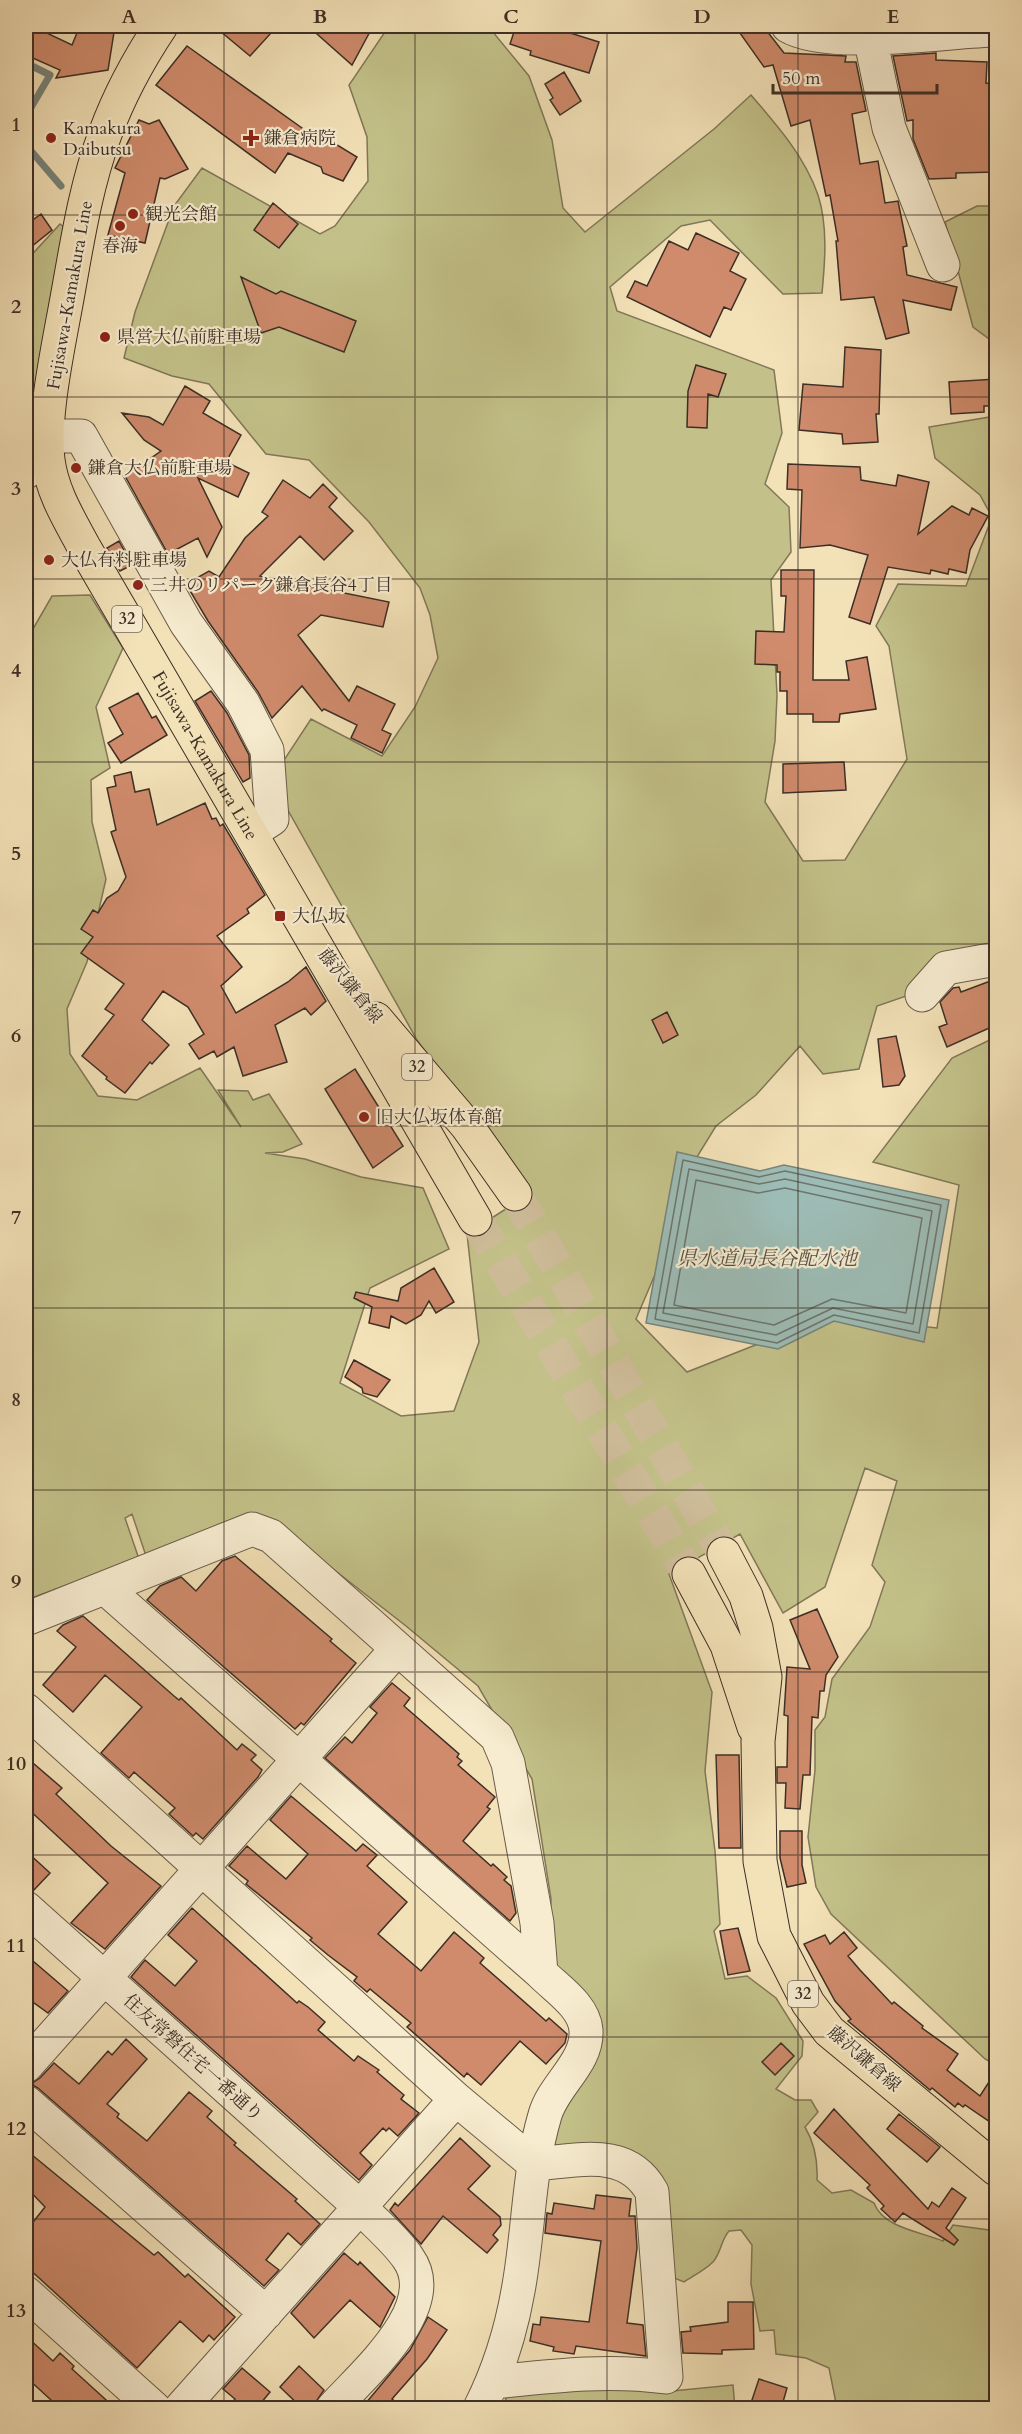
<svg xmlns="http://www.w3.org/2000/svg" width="1022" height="2434" viewBox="0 0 1022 2434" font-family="Cardo,'Noto Serif JP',serif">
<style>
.green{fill:#c3c189;stroke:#807858;stroke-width:1.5}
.water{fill:#9dbcb5;stroke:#77847c;stroke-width:1.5}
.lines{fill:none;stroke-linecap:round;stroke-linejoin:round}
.shore{stroke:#6d766e;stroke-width:1.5}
.stream{stroke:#77847c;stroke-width:7}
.building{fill:#cf8b6c;stroke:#3d2f26;stroke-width:1.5}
.major-tunnel{stroke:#cfbd9a;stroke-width:33;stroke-dasharray:33 16;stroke-linecap:butt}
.minor-casing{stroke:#6a5c4a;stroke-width:35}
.major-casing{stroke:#3d2f26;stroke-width:35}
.minor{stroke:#f7ecd0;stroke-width:33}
.major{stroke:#f3e1b7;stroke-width:33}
.grid{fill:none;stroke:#3d2f26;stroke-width:1.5;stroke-opacity:0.55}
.poi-dot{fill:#8f2418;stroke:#f7ecd0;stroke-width:2}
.labels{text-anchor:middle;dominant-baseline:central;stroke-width:4.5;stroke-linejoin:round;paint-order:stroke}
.shield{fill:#f7ecd0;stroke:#756859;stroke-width:1.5}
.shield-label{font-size:16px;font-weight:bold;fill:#3d2f26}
.poi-label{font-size:18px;fill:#3d2f26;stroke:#f7ecd0;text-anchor:start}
.street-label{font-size:18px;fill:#3d2f26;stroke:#f7ecd0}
.water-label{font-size:20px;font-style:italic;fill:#55524a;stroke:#f7ecd0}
.neatline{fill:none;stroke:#3d2f26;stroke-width:2}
.grid-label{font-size:20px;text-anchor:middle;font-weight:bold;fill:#3d2f26}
</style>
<rect width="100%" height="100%" fill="#f3e1b7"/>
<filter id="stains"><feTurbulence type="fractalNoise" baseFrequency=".00333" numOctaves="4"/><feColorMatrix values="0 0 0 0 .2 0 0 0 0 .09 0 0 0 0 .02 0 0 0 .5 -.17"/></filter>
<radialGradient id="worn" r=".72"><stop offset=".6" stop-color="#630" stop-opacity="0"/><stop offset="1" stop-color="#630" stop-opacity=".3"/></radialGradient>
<!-- green -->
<path class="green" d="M389,26H488L529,76L552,140L563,208L585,232L714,129L751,95C777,125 805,157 818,195C828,226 825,262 822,293L783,294L710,220L681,226L610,287L617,311L774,370L782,433L765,484L789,507L791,552L771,580L777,695L775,741L765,802L803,861L845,860L907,759L889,646L876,626L898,584L966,586L992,517L980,495L935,458L929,427L996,416V965L877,1006L859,1069L823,1074L800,1046L756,1095L716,1126L687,1173L680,1216L636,1319L687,1372L829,1316L937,1328L959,1185L873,1162L952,1058L996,1037V2065L985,2059L831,1914L816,1887L808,1837L815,1770V1730L825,1717L832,1679L870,1627L885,1582L872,1565L897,1481L865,1468L825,1587L783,1613L740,1534L669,1574L712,1692L705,1771L715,1851L720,1924L714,1931L725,1979L747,1976L776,1998L803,2041L802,2056L776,2089L795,2100H811L818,2112L805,2127C815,2144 818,2160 817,2180L832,2193L851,2190L874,2203C883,2228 922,2232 943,2241L953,2225L996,2231V2408H837L829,2368L806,2358L776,2354L774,2330L760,2331L751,2284L752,2245L741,2230L729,2231C721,2240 721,2253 713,2262C705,2270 693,2276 684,2282L669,2276L657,2175L552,2148L554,2130L592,2061L549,1966L551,1899L532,1779L478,1686L406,1626L292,1537L147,1559L132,1514L125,1518L139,1559L26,1600V641L52,596L90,595L123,648L96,707L110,768L91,780L92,822L106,879L87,962L67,1009L70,1054L98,1096L137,1100L200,1068L241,1127L218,1090L248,1091L253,1100L269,1094L302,1144L283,1152L265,1153L305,1159L361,1177L423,1188L449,1249L370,1288L340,1383L401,1416L454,1411L479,1342L467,1234L529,1194L417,1040L271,780L311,719L382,756L415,707L438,658L430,615L420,588L369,522L309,460L266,454L209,384L172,376L124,358L135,312L174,206L202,168L320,234L335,226L368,181L367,137L349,85Z
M977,206H996V344L973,327L945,222Z
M60,224L71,232L32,451L26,456V261Z
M733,2385L735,2408H501L512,2388L672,2391Z"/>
<!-- water -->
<path class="water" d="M677,1152L760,1171L784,1165L949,1200L924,1342L834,1321L778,1349L646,1323Z"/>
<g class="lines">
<!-- shore -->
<path class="shore" d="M683,1160L759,1177L785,1171L941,1205L919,1333L834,1315L777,1343L655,1319Z
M689,1169L759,1184L785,1179L932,1211L913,1324L833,1308L776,1335L663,1313Z
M696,1180L758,1193L785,1188L922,1218L906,1313L832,1299L774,1325L674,1305Z"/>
<!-- stream -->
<path class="stream" d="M26,63L50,75L26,116
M26,145L61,186"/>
</g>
<!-- building -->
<path class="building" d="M26,26H32L72,45L79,28L76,26H115L108,70L56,78L60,70L26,55Z
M214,26H260L271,33L250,56Z
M308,26H373L352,65Z
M516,26H548L599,42L589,73L530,55L531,51L510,44Z
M735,26H763L784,53L846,56L845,62H856L866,111L852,114L860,164L878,161L885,203L898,201L907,246L903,247L907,275L957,287L951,310L903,300L909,333L886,339L874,297L841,300L836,241H838L830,195L826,196L810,120L791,126L773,65L764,67Z
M187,46L309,133L311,129L357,157L343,181L323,173L321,167L288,153L275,173L156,85Z
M936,53V60L987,62L986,83L993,84L992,138L994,137L995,172L956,173V178L929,179L913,139V120L907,121L893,56Z
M564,72L581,101L560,115L550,100L553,98L545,84Z
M139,120L149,124L159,120L188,169L165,179L160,178L145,243L108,235L125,173L115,168Z
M273,203L298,224L279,248L254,230Z
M41,214L52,230L26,251V225Z
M696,233L739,253L730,271L746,279L731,310L724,307L710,337L627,297L635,281L647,286L669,241L688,250Z
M241,277L276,294L281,291L356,321L344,352L279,327L261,333Z
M845,347L881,350L879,414H876L878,442L843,444L842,434L799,430L803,384L843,387Z
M696,365L726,374L718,397L708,394L707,428L687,427L688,391Z
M996,379V398L990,399V406H984V412L951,414L949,382Z
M185,386L210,401L203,413L241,435L226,462L249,473L238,497L198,478L222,527L207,557L198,538L168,554L125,476L161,451L144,440L122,413L149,417L163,425Z
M788,464L860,467L861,480L896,486L898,475L929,482L918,534L952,506L969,515L972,508L988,516L970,550L966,573L949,569L948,574L931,570L930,574L888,567L870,624L849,617L868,555L830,545L800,548L802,490L787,489Z
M283,480L310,498L323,484L337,498L329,507L353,531L324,560L300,536L260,576L389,602L383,627L321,615L298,635L349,701L357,686L395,704L382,730L391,734L382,753L351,738L357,725L324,709L322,711L302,686L272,718L258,692L208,621L186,584L209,571L219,577L245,538L268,516L262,512Z
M119,541L132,565L120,571L107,548Z
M781,570H814L813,680H849L846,661L867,657L876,709L840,714L839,722H813V714H787V691H780V672H777V665L755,664L756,631L784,632L786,596H781Z
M211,691L227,713L249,755L250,778L243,782L195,701Z
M138,693L152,718L156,716L167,735L121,763L108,743L123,734L109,708Z
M844,762L846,790L783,793V764Z
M131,772L135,792L149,789L157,825L205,803L212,819L216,818L220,826L223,824L265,895L247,909L249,913L217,936L242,967L221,986L236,1013L288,982L306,967L326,1001L311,1015L305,1008L275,1025L287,1062L243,1076L234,1047L217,1057L214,1051L199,1059L189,1044L204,1034L188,1007L163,991L142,1020L169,1045L152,1064L150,1062L125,1093L106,1079L107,1077L82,1056L114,1015L105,1009L124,984L81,953L93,937L81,929L93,910L98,913L107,898L118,891L126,877L111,832L116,830L107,788L116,786L114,776Z
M993,980L996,990V1025L947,1047L939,1027L947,1024L940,1002L953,988L959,987L961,992Z
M667,1012L678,1035L663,1043L652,1020Z
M896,1036L905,1076L899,1085L883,1087L878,1039Z
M355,1069L403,1146L373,1168L325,1089Z
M434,1268L454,1302L436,1313L429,1301L421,1315L406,1324L391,1316L389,1328L369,1323L372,1307L354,1298L356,1292L398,1301L401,1288Z
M354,1360L390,1380L377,1397L363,1393L362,1388L345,1377Z
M235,1556L332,1639L330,1641L356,1663L304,1725L301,1723L295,1729L147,1600L160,1586L181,1577L196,1591L222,1561Z
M817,1609L838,1657L826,1675L824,1691H820L818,1718L812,1717L810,1775H803L800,1809L785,1808L786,1783H777V1767H787L788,1716L784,1715L787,1667L810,1669L790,1620Z
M83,1616L174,1696L179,1700L181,1698L237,1750L242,1744L256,1755L251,1760L262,1770L258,1777L203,1839L196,1833L193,1836L169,1814L175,1808L134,1772L129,1778L101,1753L142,1707L105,1675L73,1712L43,1685L76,1647L57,1631L63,1625Z
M392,1683L410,1698L404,1706L459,1754L457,1757L462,1761L458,1765L495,1797L487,1807L490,1809L463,1841L491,1866L493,1864L507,1877L504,1880L511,1886L516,1913L510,1921L325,1758L345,1737L352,1743L377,1713L370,1707Z
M716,1755H739L741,1848H719Z
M26,1757L62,1788L56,1794L111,1846L161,1886L105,1949L71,1923L108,1883L26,1807Z
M291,1796L356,1851L363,1844L377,1855L367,1866L407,1902L378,1934L421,1971L454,1932L484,1958L480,1963L546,2021L549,2018L567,2034L565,2043L546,2064L520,2041L481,2085L467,2073L464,2077L407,2027L411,2023L370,1989L367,1992L354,1981L357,1977L328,1955L310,1940L312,1938L246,1884L248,1881L229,1866L247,1846L286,1879L308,1854L270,1820Z
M780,1831H802V1865L806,1883L787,1887L780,1858Z
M26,1851L50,1873L33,1891L26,1890Z
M192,1908L297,2003L299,2001L308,2007L325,2022L318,2030L354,2061L358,2056L379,2070L377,2072L404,2095L401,2099L419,2113L398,2136L389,2128L386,2131L383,2128L360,2153L372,2165L359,2180L131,1977L145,1960L175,1986L197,1961L168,1935Z
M738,1928L750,1971L728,1975L720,1931Z
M844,1932L857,1948L848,1956L860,1970L892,2004L894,2002L923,2026L922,2028L958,2054L947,2070L980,2096L996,2071V2126L965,2105L963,2107L958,2103L955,2107L932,2088L930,2090L848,2021L851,2019L835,2001L804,1944L825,1935L830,1944Z
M26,1955L68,1991L48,2013L26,1997Z
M126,2039L147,2059L107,2104L119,2114L117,2117L147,2141L189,2092L212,2111L207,2117L236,2143L234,2145L297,2199L295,2201L320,2224L301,2245L288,2233L266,2260L279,2270L264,2286L38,2088L31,2084L40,2078L54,2063L79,2084L108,2051L112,2055Z
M781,2043L794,2056L775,2075L762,2062Z
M834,2109L928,2209L932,2202L939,2207L952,2188L966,2198L946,2228L958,2240L954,2245L903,2213L895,2222L881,2209L884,2206L867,2188L870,2185L814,2133Z
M899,2114L940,2147L927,2162L887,2129Z
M460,2138L490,2166L468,2189L500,2217L501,2225L493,2235L498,2240L487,2253L443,2216L421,2244L390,2210L395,2203L398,2206Z
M26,2150L154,2255L158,2252L185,2277L188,2274L235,2317L214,2340L209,2335L203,2342L180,2321L137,2368L26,2266V2231L45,2207L26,2187Z
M596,2195L631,2199L629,2216H635L637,2248L627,2323L643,2325L646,2356L576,2346L574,2354L553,2351L554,2347L530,2341L533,2324L540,2325L541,2317L589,2322L601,2241L545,2233L547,2213L552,2214L554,2203L594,2209Z
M344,2253L358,2265L360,2262L395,2297L380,2327L350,2300L314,2338L291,2313Z
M728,2302H753L754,2349L722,2350V2354L683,2353L681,2332L691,2331L690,2327L728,2322Z
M428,2317L447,2330L427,2359L392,2399L405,2409H361L410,2350Z
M26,2336L53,2361L60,2353L74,2366L72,2369L116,2409H43L51,2400L26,2377Z
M299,2366L324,2390L311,2409H303L280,2387Z
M242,2368L270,2392L256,2409H226L235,2399L223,2389Z
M759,2379L787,2388L781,2409H759L760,2405L751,2403Z"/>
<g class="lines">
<!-- major-tunnel -->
<path class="major-tunnel" d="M515,1194L724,1554
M475,1219L689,1574"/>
<defs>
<path id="minor" d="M788,26C828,50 947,31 996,30
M870,37L889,128L943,265
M48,436H81L186,623L243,703L267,750L272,819L252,832
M26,472L47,456
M922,995L946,968L996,959
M105,1588L541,1973
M26,1619L252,1529L271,1536L497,1737L508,1763L537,1923L541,1973C557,1989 584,2006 586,2030C588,2063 554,2084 545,2115C528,2172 529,2233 518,2291C511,2331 498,2372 480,2408
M26,1710L456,2099L534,2164C578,2161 627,2146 652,2192L666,2377C607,2369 552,2376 493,2382
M26,1908L360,2207C375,2223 395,2239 408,2258C443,2307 363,2374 333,2408
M26,2066L397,1649
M26,2102L266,2313
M26,2293L154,2408
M181,2408L456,2099"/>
<g id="major">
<path id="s1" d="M161,26C139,59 119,96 105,134C83,193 75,258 63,320C56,358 43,422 48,460C52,492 69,519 84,547L475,1219"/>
<path d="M376,1019L467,1126L515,1194"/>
<path d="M724,1554L746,1596L756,1628L765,1677L758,1741L760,1861L774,1936L808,2003L829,2031L996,2169"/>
<path d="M689,1574L727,1645L754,1727"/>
</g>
</defs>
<!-- minor casing -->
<use href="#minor" class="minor-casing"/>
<!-- major casing -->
<use href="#major" class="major-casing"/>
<!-- minor -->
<use href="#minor" class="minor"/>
<!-- major -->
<use href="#major" class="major"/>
</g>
<!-- grid -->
<path class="grid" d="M224,26V2408M415,26V2408M607,26V2408M798,26V2408M26,215H996M26,397H996M26,579H996M26,762H996M26,944H996M26,1126H996M26,1308H996M26,1490H996M26,1672H996M26,1855H996M26,2037H996M26,2219H996"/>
<!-- markers -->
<g class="poi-dot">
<circle cx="51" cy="138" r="6"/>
<path d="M248 129h6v6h6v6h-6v6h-6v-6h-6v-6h6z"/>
<circle cx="133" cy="214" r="6"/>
<circle cx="120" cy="226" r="6"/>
<circle cx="105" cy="337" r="6"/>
<circle cx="76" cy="468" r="6"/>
<circle cx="49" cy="560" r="6"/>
<circle cx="138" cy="585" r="6"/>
<rect x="274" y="910" width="12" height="12" rx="3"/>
<circle cx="364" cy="1117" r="6"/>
</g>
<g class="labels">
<!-- shield labels -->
<g class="shield">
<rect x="112" y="606" width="30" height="26" rx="4.5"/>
<rect x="402" y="1054" width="30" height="26" rx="4.5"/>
<rect x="788" y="1981" width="30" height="26" rx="4.5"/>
</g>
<g class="shield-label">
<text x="127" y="619">32</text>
<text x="417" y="1067">32</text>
<text x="803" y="1994">32</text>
</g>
<!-- poi labels -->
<g class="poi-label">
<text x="63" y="128">Kamakura<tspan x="63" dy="21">Daibutsu</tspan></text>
<text x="264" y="138">鎌倉病院</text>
<text x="145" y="214">観光会館</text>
<text x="120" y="246" text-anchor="middle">春海</text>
<text x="117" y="337">県営大仏前駐車場</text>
<text x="88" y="468">鎌倉大仏前駐車場</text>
<text x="61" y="560">大仏有料駐車場</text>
<text x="150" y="585">三井のリパーク鎌倉長谷4丁目</text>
<text x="292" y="916">大仏坂</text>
<text x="376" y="1117">旧大仏坂体育館</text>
</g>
<!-- street labels -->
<g class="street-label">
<text transform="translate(70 295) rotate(-80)">Fujisawa-Kamakura Line</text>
<text stroke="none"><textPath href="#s1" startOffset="790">Fujisawa-Kamakura Line</textPath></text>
<text transform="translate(350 986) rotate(51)">藤沢鎌倉線</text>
<text transform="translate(193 2058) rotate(42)">住友常磐住宅一番通り</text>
<text transform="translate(864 2059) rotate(41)">藤沢鎌倉線</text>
</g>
<!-- water labels -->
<g class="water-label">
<text x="767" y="1258">県水道局長谷配水池</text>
</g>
</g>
<!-- margin -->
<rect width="1022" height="2434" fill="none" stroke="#f3e1b7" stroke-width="66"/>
<!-- scale -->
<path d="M773 84v9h164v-9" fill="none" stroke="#3d2f26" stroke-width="3"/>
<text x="782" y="84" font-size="18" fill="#3d2f26" stroke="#f7ecd0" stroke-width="4.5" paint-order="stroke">50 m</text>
<rect x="33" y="33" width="956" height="2368" class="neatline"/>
<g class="grid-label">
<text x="129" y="23">A</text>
<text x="320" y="23">B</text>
<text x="511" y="23">C</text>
<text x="702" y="23">D</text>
<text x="893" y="23">E</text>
<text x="16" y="131">1</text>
<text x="16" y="313">2</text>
<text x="16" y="495">3</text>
<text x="16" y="677">4</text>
<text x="16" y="860">5</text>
<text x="16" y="1042">6</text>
<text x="16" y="1224">7</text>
<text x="16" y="1406">8</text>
<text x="16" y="1588">9</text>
<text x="16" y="1770">10</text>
<text x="16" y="1952">11</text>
<text x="16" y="2135">12</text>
<text x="16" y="2317">13</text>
</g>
<rect width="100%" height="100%" filter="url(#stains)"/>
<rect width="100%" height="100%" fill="url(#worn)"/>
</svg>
